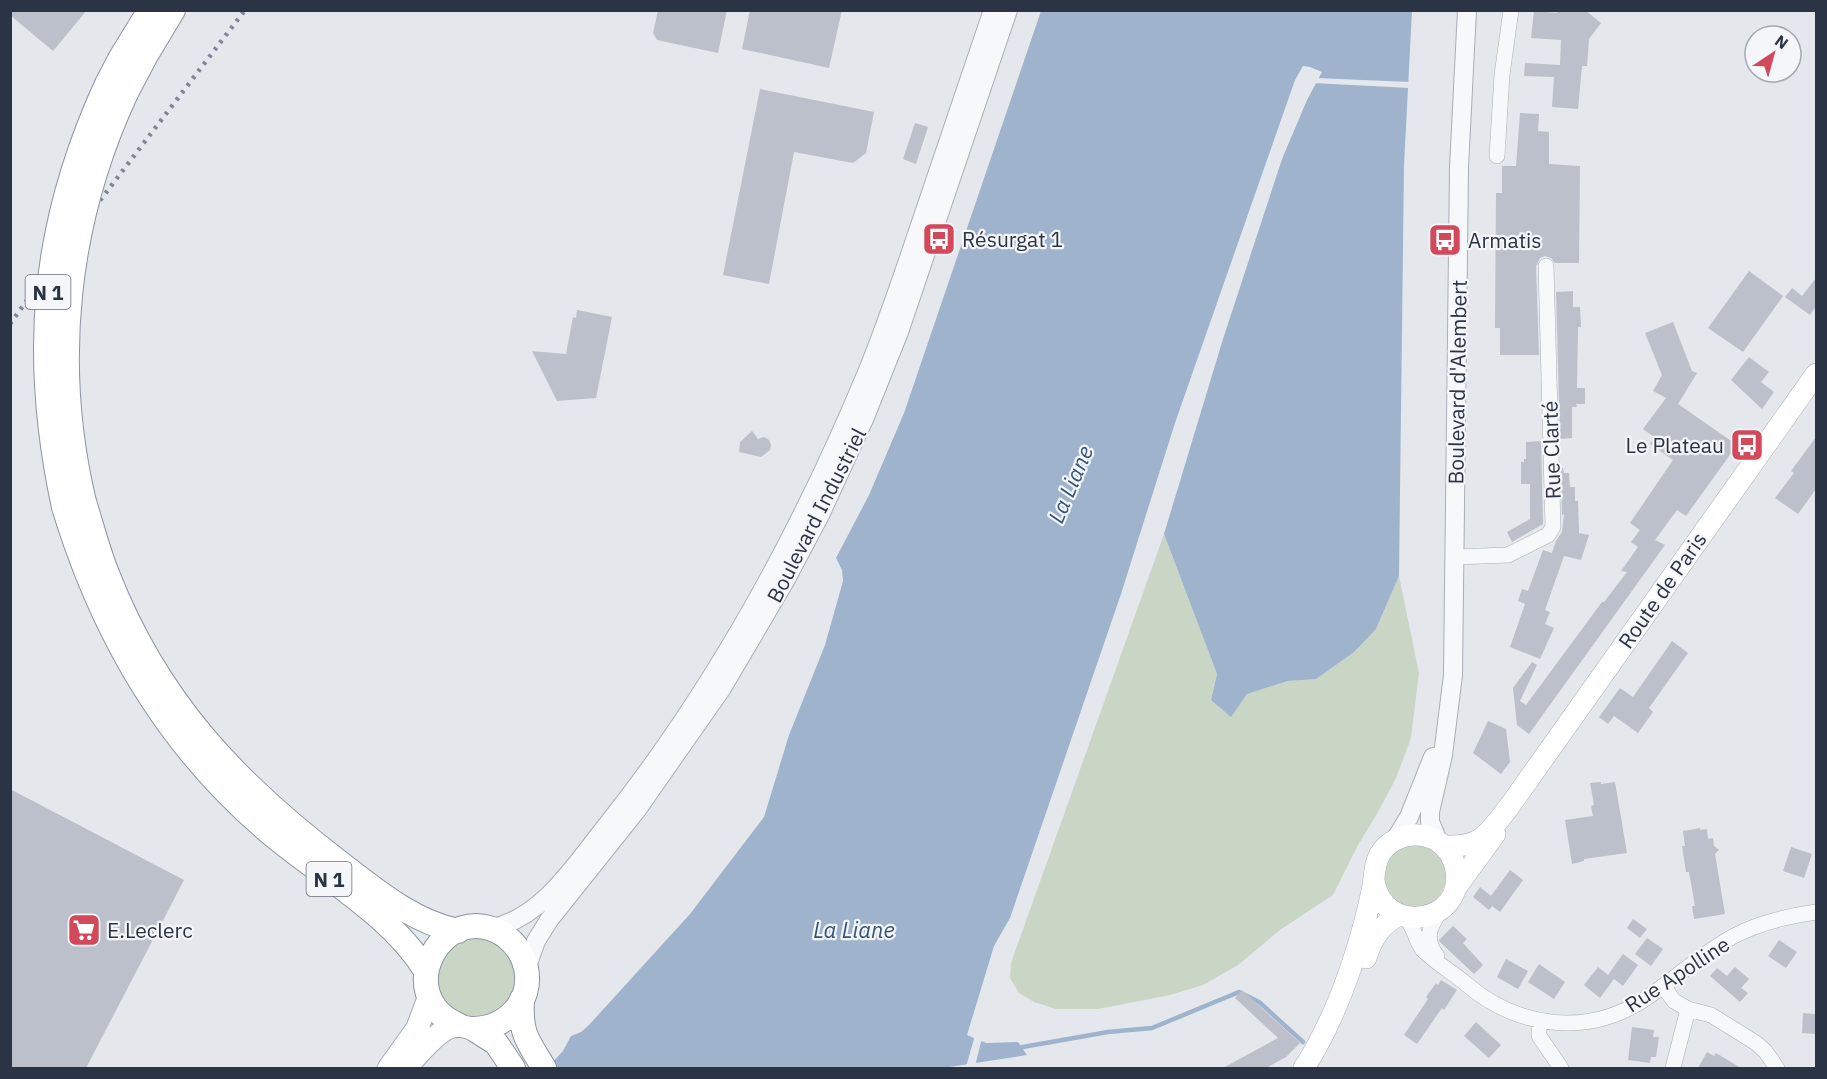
<svg xmlns="http://www.w3.org/2000/svg" width="1827" height="1079" viewBox="0 0 1827 1079" font-family="'IBM Plex Sans',sans-serif">
<style>
.green{fill:#c9d6c5}
.water{fill:#9fb4cc}
.pier{fill:#e4e7ec}
.lines{fill:none;stroke-linecap:round;stroke-linejoin:round}
.stream{stroke:#9fb4cc;stroke-width:4.5}
.building{fill:#bbc0ca}
.minor-casing{stroke:#a9aeb7;stroke-width:16}
.tertiary-casing{stroke:#a9aeb7;stroke-width:20}
.secondary-casing{stroke:#a9aeb7;stroke-width:22}
.primary-casing{stroke:#a3abb8;stroke-width:24}
.trunk-casing{stroke:#8b94a3;stroke-width:26}
.minor{stroke:#f7f8fa;stroke-width:15}
.tertiary{stroke:#f7f8fa;stroke-width:18}
.secondary{stroke:#fff;stroke-width:21}
.primary{stroke:#fff;stroke-width:22}
.trunk{stroke:#fff;stroke-width:24}
.rail{stroke:#7d8696;stroke-width:4.5;stroke-dasharray:3 6;stroke-linecap:butt}
.trunk-bridge-casing{stroke:#8b94a3;stroke-width:26;stroke-linecap:butt}
.trunk-bridge{stroke:#fff;stroke-width:24}
.labels{text-anchor:middle;dominant-baseline:central;stroke-width:4.5;stroke-linejoin:round;paint-order:stroke}
.shield{fill:#f4f6f9;stroke:#676e7b;stroke-width:1.5}
.shield-label{font-size:20px;font-weight:bold;fill:#2b3445}
.poi-label{font-size:21px;fill:#2b3445;stroke:#f4f6f9;text-anchor:start}
.street-label{font-size:21px;fill:#2b3445;stroke:#f4f6f9}
.water-label{font-size:22px;font-style:italic;fill:#34527a;stroke:#f4f6f9}
</style>
<rect width="100%" height="100%" fill="#e4e7ec"/>
<!-- green -->
<path class="green" d="M1164,534L1217,674L1211,700L1247,694L1288,681L1316,679L1376,629L1399,576L1419,673L1411,738L1396,778L1378,812L1358,845L1333,895L1280,930L1238,965L1203,985L1170,995L1098,1009H1056L1034,1002L1019,993L1010,978L1011,963Z
M1384 876a31 31 0 1 1 62 0a31 31 0 1 1-62 0Z
M438 978a39 39 0 1 1 78 0a39 39 0 1 1-78 0Z"/>
<!-- water -->
<path class="water" d="M1041,11H1412L1404,165L1399,576L1376,629L1354,652L1316,679L1288,681L1247,694L1231,717L1211,700L1217,674L1164,534L1223,339L1282,159L1307,100L1322,72L1310,67L1303,66L1295,80L1175,423L1121,594L1010,918L994,946L967,1035L986,1043L1018,1042L1027,1055L943,1068H547L563,1051L571,1036L581,1032L589,1025L690,914L764,817L789,735L825,645L843,581L842,570L836,558L869,495L904,413Z"/>
<!-- pier -->
<path class="pier" d="M1316,78L1410,82V88L1313,83Z
M975,1035L982,1038L975,1066L966,1067Z"/>
<g class="lines">
<!-- stream -->
<path class="stream" d="M1017,1048L1108,1032L1152,1028L1239,992L1259,1002L1303,1042"/>
</g>
<!-- building -->
<path class="building" d="M10,10H87L53,51L10,15Z
M658,10H727L718,53L657,40L653,33Z
M750,10H842L829,68L742,49Z
M1559,10H1585L1601,23L1589,39L1587,66H1582L1578,109L1552,107L1554,77L1524,76L1525,63L1560,65L1561,40L1531,38L1534,11L1557,13Z
M760,89L874,112L866,153L853,163L794,152L769,284L723,275Z
M1520,113L1539,114L1538,131L1549,132V164L1580,166L1579,263H1555L1551,258L1545,256L1540,258L1536,266L1539,355H1500V328H1495L1496,193H1502V166H1516Z
M915,123L928,127L916,164L903,159Z
M1749,271L1783,296L1743,352L1708,328Z
M1816,278V306L1810,315L1785,297L1792,288L1802,296Z
M1573,291V307H1580L1581,327H1578L1577,388H1585V404H1576L1577,407H1572V438L1560,439L1556,292Z
M577,310L612,317L596,398L557,401L532,351L566,354L573,317L576,318Z
M1673,322L1692,371L1697,373L1678,404L1737,445L1686,516L1677,510L1655,540L1665,545L1529,734L1517,725L1513,688L1532,662L1537,665L1520,701L1526,705L1602,602H1604L1627,572L1621,571L1638,547L1631,542L1640,530L1630,523L1673,460L1650,444L1654,437L1643,429L1666,398L1653,391L1662,375L1645,333Z
M1749,357L1769,372L1761,382L1774,392L1762,409L1731,380Z
M752,431L758,439L764,437L769,440L771,445L770,450L761,457L739,452L740,442Z
M1816,437V489L1798,514L1775,498L1794,473L1791,471Z
M1541,441L1543,524L1512,542L1507,532L1530,519V484H1521V462H1524V459H1526V442Z
M1561,468H1563L1564,473H1569L1570,487H1575V501H1578L1579,533L1589,535L1581,560L1564,556L1545,610L1550,612L1545,624L1554,628L1540,659L1510,647L1525,604L1518,601L1522,589L1528,591L1543,550L1552,553L1556,541L1562,532L1564,514L1562,515Z
M1672,641L1688,653L1649,708L1653,712L1638,733L1614,716L1608,724L1599,717L1620,688L1633,697Z
M1488,721L1506,729L1510,762L1501,774L1473,753Z
M1601,782V784L1615,782L1627,853L1584,859V861L1572,864L1565,820L1593,816L1591,806L1594,805L1590,783Z
M10,789L184,880L86,1068H10Z
M1700,828V830L1707,829L1708,839L1713,838L1714,846L1719,850L1715,854L1725,914L1694,919L1692,906H1695L1689,872H1686L1682,846H1685L1683,831Z
M1791,847L1812,854L1804,878L1783,871Z
M1510,870L1523,880L1500,912L1492,906L1489,910L1473,897L1480,887L1491,896Z
M1633,919L1647,929L1640,938L1627,928Z
M1453,926L1467,939L1463,943L1483,965L1474,974L1440,942L1439,940Z
M1647,938L1663,949L1651,966L1635,954Z
M1779,940L1797,952L1786,968L1768,956Z
M1623,954L1638,965L1623,986L1614,979L1600,998L1584,985L1598,967L1608,975Z
M1506,959L1528,971L1518,989L1497,977Z
M1539,964L1565,982L1554,999L1528,982Z
M1735,967L1749,979L1741,988L1748,993L1740,1002L1710,976L1717,968L1727,976Z
M1441,980L1457,990L1444,1010L1442,1008L1417,1044L1404,1035L1428,999L1426,997L1436,983L1438,985Z
M1242,990L1300,1043L1286,1057L1266,1068H1223L1278,1038L1235,998Z
M1803,1013L1816,1014V1034L1802,1033Z
M1476,1022L1501,1045L1489,1058L1464,1036Z
M1632,1027L1654,1030L1653,1037H1659L1656,1057H1651L1650,1063L1628,1060Z
M1707,1052L1714,1056L1716,1053L1741,1068H1698Z"/>
<g class="lines">
<defs>
<path id="minor" d="M1497,156L1502,75L1511,10
M1455,557L1508,555L1548,535L1553,527L1546,266
M1405,917C1414,926 1415,939 1422,949C1433,961 1452,972 1465,983C1516,1027 1586,1038 1645,999C1675,979 1702,953 1734,936C1760,922 1788,916 1816,912
M1437,956C1423,938 1430,927 1441,909
M1663,986L1674,1001L1688,1009L1673,1068
M1688,1009L1711,1015L1756,1043L1765,1051L1777,1068
M1539,1021V1036L1561,1068"/>
<path id="tertiary" d="M1395,840L1409,817L1433,757
M1438,841L1430,822V812L1443,755L1453,675L1459,167L1467,10
M489,929C542,919 575,865 607,825C716,688 801,532 868,370C884,331 898,290 912,249C939,170 966,90 993,10
M526,969L536,941L549,920L636,811L722,688L785,581L821,513L865,417L899,332L1008,10"/>
<path id="secondary" d="M1444,846C1482,848 1487,834 1509,807L1816,374
M1455,889L1495,834
M1366,958C1372,938 1381,925 1399,915
M1304,1068C1333,1023 1351,973 1365,921C1368,909 1371,897 1373,885C1375,874 1374,864 1380,854C1392,835 1417,830 1436,840C1447,847 1454,858 1456,870C1465,924 1383,937 1374,881"/>
<path id="primary" d="M389,1068L417,1029L429,997
M406,1068C416,1056 442,1024 459,1026C464,1026 469,1028 474,1029"/>
<path id="trunk" d="M107,84L120,59L150,10
M126,93L146,55L173,10
M84,502C92,527 98,552 108,576C157,701 235,783 340,863C375,890 413,922 458,931
M64,507C102,632 166,744 267,830C318,874 391,913 426,971
M522,999C520,1034 527,1040 544,1068
M458,1025C389,995 444,896 504,935C515,943 523,954 526,968C533,1002 506,1028 474,1029
M474,1029L496,1043L513,1068"/>
</defs>
<!-- minor casing -->
<use href="#minor" class="minor-casing"/>
<!-- tertiary casing -->
<use href="#tertiary" class="tertiary-casing"/>
<!-- secondary casing -->
<use href="#secondary" class="secondary-casing"/>
<!-- primary casing -->
<use href="#primary" class="primary-casing"/>
<!-- trunk casing -->
<use href="#trunk" class="trunk-casing"/>
<!-- minor -->
<use href="#minor" class="minor"/>
<!-- tertiary -->
<use href="#tertiary" class="tertiary"/>
<!-- secondary -->
<use href="#secondary" class="secondary"/>
<!-- primary -->
<use href="#primary" class="primary"/>
<!-- trunk -->
<use href="#trunk" class="trunk"/>
<!-- rail -->
<path class="rail" d="M10,324L73,236L245,10"/>
<defs>
<path id="trunk-bridge" d="M84,502C51,364 66,222 126,93
M64,507C31,355 42,225 107,84"/>
</defs>
<!-- trunk-bridge casing -->
<use href="#trunk-bridge" class="trunk-bridge-casing"/>
<!-- trunk-bridge -->
<use href="#trunk-bridge" class="trunk-bridge"/>
</g>
<!-- icons -->
<defs>
<symbol id="bus-square" viewBox="-11 -11 22 22"><rect x="-9" y="-9" width="18" height="18" rx="4" fill="#d1495b" stroke="#f4f6f9"/><path d="M-5-6H5V4H4V6H2V4H-2V6H-4V4H-5ZM-3.5-4V0h7V-4ZM-3.5 1.2v1.5H-2V1.2ZM2 1.2v1.5H3.5V1.2Z" fill="#fff"/></symbol>
<symbol id="supermarket-square" viewBox="-11 -11 22 22"><rect x="-9" y="-9" width="18" height="18" rx="4" fill="#d1495b" stroke="#f4f6f9"/><path d="M-6-5.5h2.5l.6 2H6L4.5 2H-2.5L-4.4-4H-6ZM-1.5 3.2a1.3 1.3 0 1 0 .1 0ZM3 3.2a1.3 1.3 0 1 0 .1 0Z" fill="#fff"/></symbol>
</defs>
<g fill-rule="evenodd">
<use href="#bus-square" x="920" y="220" width="38" height="38"/>
<use href="#bus-square" x="1426" y="221" width="38" height="38"/>
<use href="#bus-square" x="1728" y="426" width="38" height="38"/>
<use href="#supermarket-square" x="65" y="911" width="38" height="38"/>
</g>
<g class="labels">
<!-- shield labels -->
<g class="shield">
<rect x="25.5" y="275" width="45" height="34" rx="4.5"/>
<rect x="306.5" y="862" width="45" height="34" rx="4.5"/>
</g>
<g class="shield-label">
<text x="48" y="292">N 1</text>
<text x="329" y="879">N 1</text>
</g>
<!-- poi labels -->
<g class="poi-label">
<text x="962" y="239">Résurgat 1</text>
<text x="1468" y="240">Armatis</text>
<text x="1724" y="445" text-anchor="end">Le Plateau</text>
<text x="107" y="930">E.Leclerc</text>
</g>
<!-- street labels -->
<g class="street-label">
<text transform="translate(1457 382) rotate(-89)">Boulevard d'Alembert</text>
<text transform="translate(1551 450) rotate(-92)">Rue Clarté</text>
<text transform="translate(816 515) rotate(-63)">Boulevard Industriel</text>
<text transform="translate(1662 590) rotate(-55)">Route de Paris</text>
<text transform="translate(1677 974) rotate(-33)">Rue Apolline</text>
</g>
<!-- water labels -->
<g class="water-label">
<text transform="translate(1070 484) rotate(-67)">La Liane</text>
<text x="854" y="929">La Liane</text>
</g>
</g>
<!-- border -->
<rect width="1827" height="1079" fill="none" stroke="#2b3445" stroke-width="24"/>
<!-- north arrow -->
<g transform="translate(1773 54) rotate(36)"><circle r="28" fill="#f4f6f9" stroke="#a4a8b1" stroke-width="1.5"/>
<path d="M0-4.5L10 22L0 15L-10 22Z" fill="#d1495b"/>
<text y="-9" font-size="16" font-weight="bold" text-anchor="middle" fill="#2b3445">N</text>
</g>
</svg>
